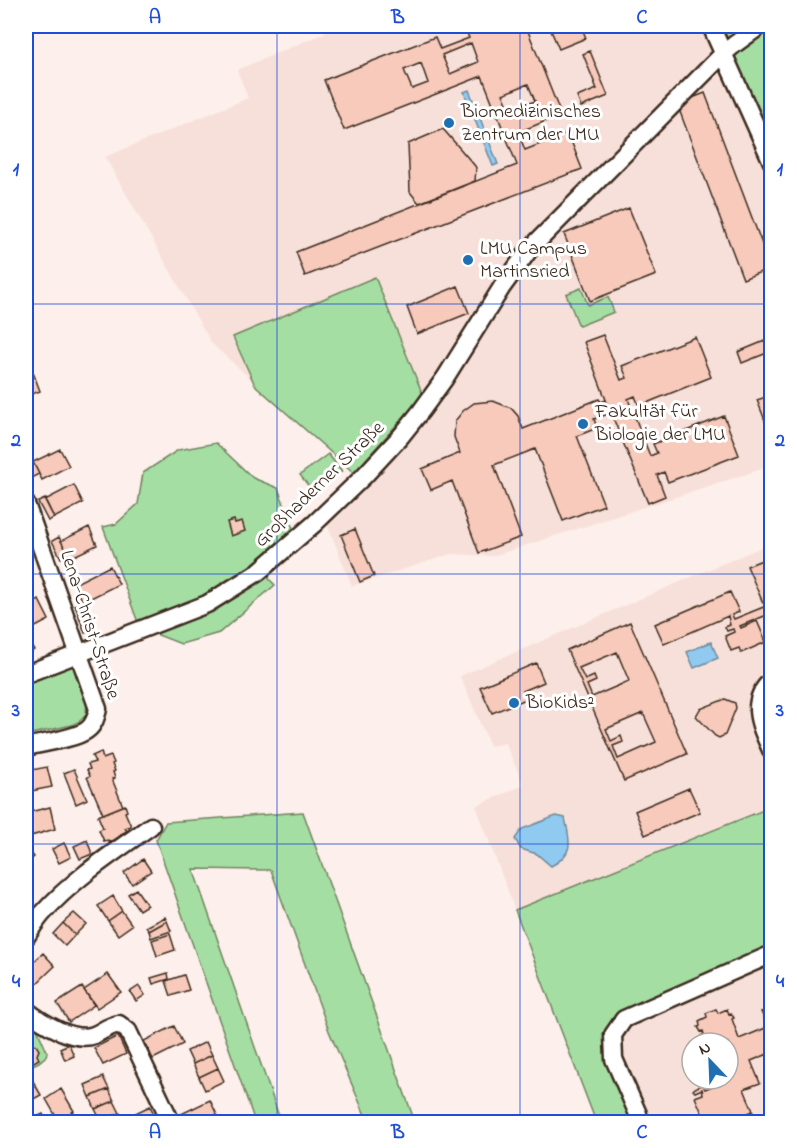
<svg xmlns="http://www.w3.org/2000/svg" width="797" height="1148" viewBox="0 0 797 1148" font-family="'Indie Flower',sans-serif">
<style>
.built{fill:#f7e0d9;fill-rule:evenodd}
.green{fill:#a5dea3;stroke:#708460;stroke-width:1.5}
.water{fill:#91caf0;stroke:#6f8a9c;stroke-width:1.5}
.building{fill:#f7cabb;stroke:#3b2a1e;stroke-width:1.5;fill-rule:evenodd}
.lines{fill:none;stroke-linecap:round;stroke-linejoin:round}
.minor-casing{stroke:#3b2a1e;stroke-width:21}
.minor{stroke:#fff;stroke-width:16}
.grid{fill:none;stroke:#1d4ed8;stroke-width:1.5;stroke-opacity:0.55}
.poi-dot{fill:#1f6fb2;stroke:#fff;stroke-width:2}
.labels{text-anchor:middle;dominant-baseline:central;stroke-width:6;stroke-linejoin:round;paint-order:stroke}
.poi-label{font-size:20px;fill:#3b2a1e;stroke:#fff;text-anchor:start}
.street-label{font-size:20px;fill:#3b2a1e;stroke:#fff}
.neatline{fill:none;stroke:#1d4ed8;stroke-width:2}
.grid-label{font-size:20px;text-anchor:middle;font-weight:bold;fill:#1d4ed8}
</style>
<rect width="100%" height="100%" fill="#fdefeb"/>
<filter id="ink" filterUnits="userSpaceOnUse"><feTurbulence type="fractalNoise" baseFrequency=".0167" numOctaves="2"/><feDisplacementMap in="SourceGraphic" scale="12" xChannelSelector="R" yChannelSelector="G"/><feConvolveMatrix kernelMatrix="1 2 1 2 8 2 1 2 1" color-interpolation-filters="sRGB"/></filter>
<g filter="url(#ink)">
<!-- built -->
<path class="built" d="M322,26H703L749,135L771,176V466L493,556L451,554L352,586L325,519L364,482L212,344L105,157L248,98L237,70L325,33Z
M771,543V807L515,910L476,806L524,785L505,743L490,746L460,676Z
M771,948V1122H636L611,1062L620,1016ZM692,1043H728V1079H692Z"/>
<!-- green -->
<path class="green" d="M722,26H771V141Z
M771,236V262L765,265L755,240Z
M375,277L423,395L354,473L255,385L233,337Z
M581,288L588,305L608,297L614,312L579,326L566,294Z
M216,443L253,478L278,488L293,528L261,561L270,574L269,579L275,585L219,633L181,644L140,628L103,527L116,524L138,504L143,473L178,450Z
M328,454L342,471L314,493L300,475Z
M74,662L87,698L86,715L80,721L72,725L26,735V680Z
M771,807V948L609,1034L636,1122H596L515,910Z
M303,812L415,1122H368L329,1031L271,870L193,869L281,1122H255L156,840L166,822Z
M35,1024L47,1052L46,1056L39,1062L26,1068V1025Z"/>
<!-- water -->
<path class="water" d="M469,90L498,164L493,166L464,92Z
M711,642L718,658L694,668L687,652Z
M556,816L565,818C570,841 575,854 551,866L537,854L521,849L515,839L522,829Z"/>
<!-- building -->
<path class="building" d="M464,26H526L561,115L506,137L482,76L344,130L324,80L435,37L440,49L469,38ZM471,43L478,62L450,74L442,55ZM421,63L428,83L412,89L404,70ZM528,84L535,101L510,110L503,94Z
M549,26H581L586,38L559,49Z
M590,51L608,96L581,107L577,97L597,89L583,54Z
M705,93L771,268L743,279L677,104Z
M443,129L475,166L476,168L475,181L419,203L410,192L408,144Z
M518,132L525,150L568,133L582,169L305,276L296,252L517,165L506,137Z
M629,208L656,275L590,301L564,234Z
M458,286L469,313L417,334L407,307Z
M603,335L621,380L627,378L622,366L695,337L711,377L639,406L635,396L628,399L650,456L657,453L653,444L724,416L739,455L668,482L664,472L657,475L665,496L648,503L611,413L584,342Z
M772,338V351L742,363L738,352Z
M33,372L40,391L26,396V375Z
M772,395V426L768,428L757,400Z
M599,399L601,402L606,400L611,413L594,419L597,428L577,436L604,505L563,521L535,449L494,465L521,537L479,553L452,481L431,490L422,469L460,453L454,437L455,421L463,411L474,403L493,401L511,408L518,416L523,429Z
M60,449L69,466L42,480L33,462Z
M32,460L39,474L31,478L26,468V464Z
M74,485L83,503L54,518L45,500Z
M45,499L54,518L48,521L38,502Z
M234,520L235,523L242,521L245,531L231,536L227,522Z
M89,527L97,545L70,558L61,541Z
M355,529L374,576L360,582L341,535Z
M59,537L68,554L61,558L52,541Z
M772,556V613L740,626L741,628L757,621L766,642L741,653L739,648L731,651L725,636L734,632L733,629L727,631L725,627L730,625L728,616L664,644L655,624L730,592L739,612L732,615L734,619L766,606L765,603H763L747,566Z
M110,566L119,584L83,602L74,584Z
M39,600L49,620L26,632V607Z
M85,601L96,629L85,633L75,605Z
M630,622L687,754L624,781L567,650ZM617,652L629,681L592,697L587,685L596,681L594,676L585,680L579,668ZM643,713L656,742L618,759L613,746L623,742L621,736L611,741L606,729Z
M30,643L34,650L26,654V645Z
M536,663L544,682L523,691L526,699L492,713L480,687Z
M725,699L735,703L736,708L725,735L719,738L715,736L696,716L700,709Z
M101,752L103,759L111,756L114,763L112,764L115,771L113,772L115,778L112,779L123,806L103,814L87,777L90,776L87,770L90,769L88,764L95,762L92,756Z
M47,767L52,787L26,792V771Z
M74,769L87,799L76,804L64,773Z
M689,788L700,812L645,835L635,811Z
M125,805L127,811L125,812L131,826L125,828L127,831L121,834L122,837L109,842L108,840L104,841L99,830L103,828L98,816Z
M50,807L55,829L31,836L26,813Z
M87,840L92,854L80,859L74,846Z
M64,843L71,857L59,863L52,849Z
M26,847L34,857L26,864Z
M143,859L151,871L132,884L124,873Z
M136,889L147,905L139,910L128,894Z
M113,896L122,911L108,921L98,906Z
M122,911L132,925L118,935L108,921Z
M74,913L86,924L75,935L63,923Z
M165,917L167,921L149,931L146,927Z
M167,921L171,931L151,938L149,931Z
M63,923L75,935L65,946L53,934Z
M170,934L175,950L157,956L152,940Z
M43,953L55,966L32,988L26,981V969Z
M168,973L169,979L153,984L151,978Z
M108,974L121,992L97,1008L84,990Z
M184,975L189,990L171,996L166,981Z
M139,986L145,995L136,1001L130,992Z
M82,987L94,1005L69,1022L57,1003Z
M772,1008V1064L768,1054L751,1061L760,1083L744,1089L753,1111L727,1122H706L695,1097L703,1094L702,1089L695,1092L693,1090L695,1088L703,1084L705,1089L722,1082L721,1079H728V1043H704L701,1036L704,1034L703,1031L701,1032L698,1027L700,1026L699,1021L707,1017L706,1013L716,1009L718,1013L727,1009L729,1014L731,1013L734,1018L732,1019L739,1039L768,1027L761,1012Z
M174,1026L183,1044L153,1059L144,1041Z
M28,1036L31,1043L36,1045L39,1050L37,1055L39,1059L32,1063L30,1059L26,1061V1038Z
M118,1036L126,1054L103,1065L94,1048Z
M206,1042L212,1055L193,1064L187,1051Z
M69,1044L74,1056L65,1060L60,1048Z
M212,1055L218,1068L199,1077L193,1064Z
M218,1068L224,1081L205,1090L199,1077Z
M30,1076L41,1095L26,1103V1078Z
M103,1077L109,1089L90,1097L85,1085Z
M61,1089L74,1111L58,1120L46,1099Z
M109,1089L114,1101L95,1109L90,1097Z
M210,1100L219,1119L210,1122H182L179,1115Z
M114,1101L120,1113L101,1121L95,1109Z
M150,1106L158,1122H129L127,1117Z
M772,1112V1122H768L765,1115Z
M43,1114L47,1122H26Z"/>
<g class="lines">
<defs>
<path id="minor" d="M711,26L772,162
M26,504L98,709C96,717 94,725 87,730C75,739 42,743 26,747
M26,674L207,604L257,573L314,524L363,477L401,436L421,411L445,378L502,287L529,250L723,54L735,44L760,26
M772,680C747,702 761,727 772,752
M26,937C31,929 36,921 42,914C73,879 113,853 151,826
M26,1010C41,1022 74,1043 94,1035C104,1031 107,1026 119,1024L128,1031L171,1122
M640,1122L638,1114L614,1059L613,1035L624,1019L772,954"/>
</defs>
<!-- minor casing -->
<use href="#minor" class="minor-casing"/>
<!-- minor -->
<use href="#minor" class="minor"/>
</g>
</g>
<!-- grid -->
<path class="grid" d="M277,26V1122M520,26V1122M26,304H772M26,574H772M26,844H772"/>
<!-- markers -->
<g class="poi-dot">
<circle cx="449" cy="123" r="6"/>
<circle cx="468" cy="260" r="6"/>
<circle cx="583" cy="424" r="6"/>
<circle cx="514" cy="703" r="6"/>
</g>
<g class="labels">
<!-- poi labels -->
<g class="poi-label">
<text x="461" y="112">Biomedizinisches<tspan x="461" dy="23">Zentrum der LMU</tspan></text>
<text x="480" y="249">LMU Campus<tspan x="480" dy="23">Martinsried</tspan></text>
<text x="595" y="412">Fakultät für<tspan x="595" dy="23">Biologie der LMU</tspan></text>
<text x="526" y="703">BioKids²</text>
</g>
<!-- street labels -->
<g class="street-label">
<text transform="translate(320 485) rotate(-44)">Großhaderner Straße</text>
<text transform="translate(89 625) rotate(72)">Lena-Christ-Straße</text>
</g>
</g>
<!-- margin -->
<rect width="797" height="1148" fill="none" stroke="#fff" stroke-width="66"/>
<!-- north arrow -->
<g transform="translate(710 1061) rotate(337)"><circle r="28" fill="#ffffff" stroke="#b1aaa5" stroke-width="1.5"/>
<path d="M0-4.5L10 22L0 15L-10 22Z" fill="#1f6fb2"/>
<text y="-9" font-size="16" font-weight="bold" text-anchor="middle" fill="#3b2a1e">N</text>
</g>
<rect x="33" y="33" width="731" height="1082" class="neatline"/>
<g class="grid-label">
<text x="155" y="23">A</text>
<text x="398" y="23">B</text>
<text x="642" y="23">C</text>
<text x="16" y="175">1</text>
<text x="780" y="175">1</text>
<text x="16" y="446">2</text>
<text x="780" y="446">2</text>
<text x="16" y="716">3</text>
<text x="780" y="716">3</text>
<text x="16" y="987">4</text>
<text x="780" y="987">4</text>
<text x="155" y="1138">A</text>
<text x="398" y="1138">B</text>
<text x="642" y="1138">C</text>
</g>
</svg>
